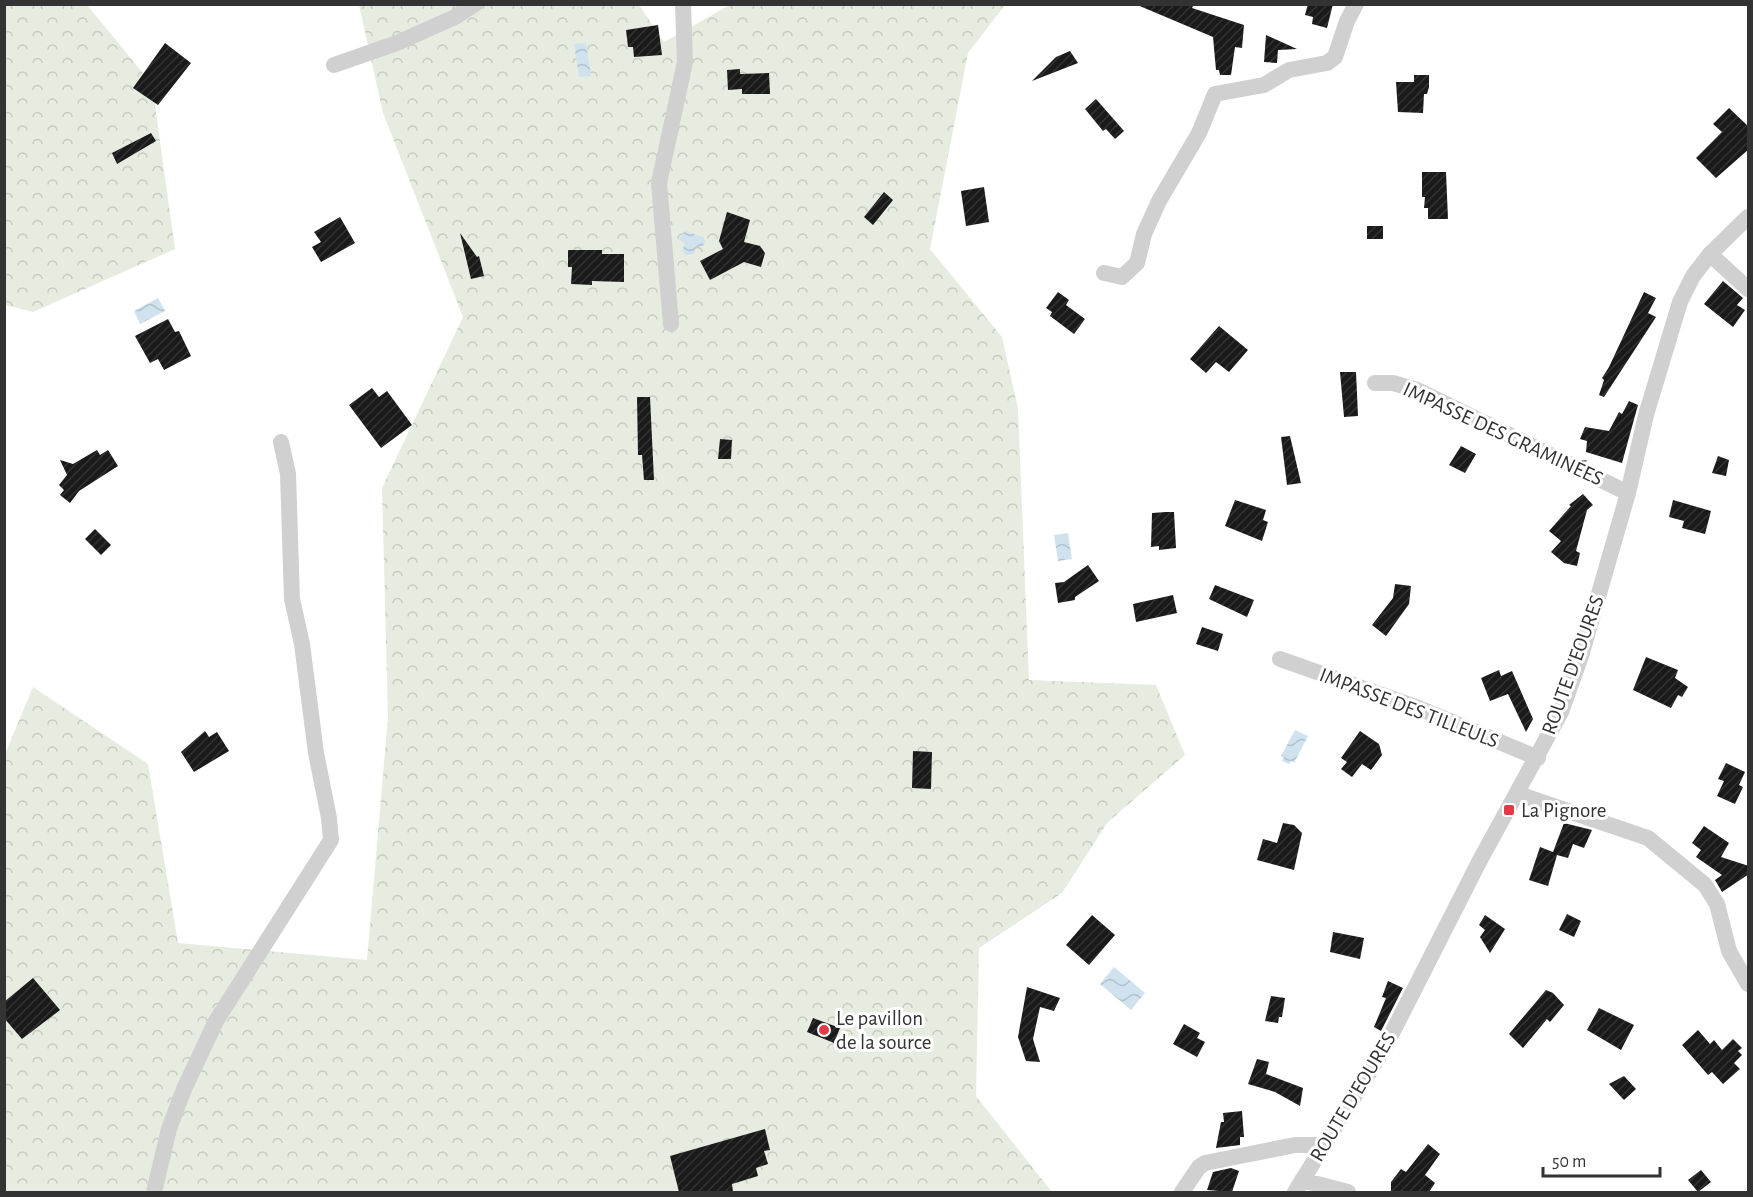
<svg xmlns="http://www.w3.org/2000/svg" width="1753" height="1197" viewBox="0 0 1753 1197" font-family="'Alegreya Sans',sans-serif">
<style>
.forest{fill:url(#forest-crowns)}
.water{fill:url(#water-waves)}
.building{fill:url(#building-hatch)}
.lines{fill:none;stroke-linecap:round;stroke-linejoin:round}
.minor{stroke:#d0d0d0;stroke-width:16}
.poi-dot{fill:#e63946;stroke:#fff;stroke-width:2}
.labels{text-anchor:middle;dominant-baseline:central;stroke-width:6;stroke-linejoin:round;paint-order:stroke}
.street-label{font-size:21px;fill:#333;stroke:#fff}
.poi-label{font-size:21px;fill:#333;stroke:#fff;text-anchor:start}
</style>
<defs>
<pattern id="forest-crowns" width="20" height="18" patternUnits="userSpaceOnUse" patternTransform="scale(1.5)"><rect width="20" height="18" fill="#e6ecdf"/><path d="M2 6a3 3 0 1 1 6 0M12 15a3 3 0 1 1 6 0" fill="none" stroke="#c6cbc0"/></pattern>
<pattern id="water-waves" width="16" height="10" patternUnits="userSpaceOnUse" patternTransform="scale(1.5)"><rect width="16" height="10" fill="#cfe2ee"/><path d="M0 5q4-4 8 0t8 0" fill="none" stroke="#b2c2cd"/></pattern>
<pattern id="building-hatch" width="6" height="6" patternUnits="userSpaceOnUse" patternTransform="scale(1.5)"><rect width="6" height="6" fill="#1a1a1a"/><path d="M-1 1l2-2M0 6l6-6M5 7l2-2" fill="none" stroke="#333"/></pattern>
</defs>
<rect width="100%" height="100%" fill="#fff"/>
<!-- forest -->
<path class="forest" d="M4,5H87L152,84L175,249L33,312L5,305Z
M359,5H639L664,42L730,5H1005L968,53L930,249L1002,337L1018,409L1029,680L1156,685L1185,755L1107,823L1062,893L979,948L976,1096L1052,1192H5V754L33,687L148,764L178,943L367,960L388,717L382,488L463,317L383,113Z"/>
<!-- water -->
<path class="water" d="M586,43L591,76L579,77L574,44Z
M685,231L703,237L705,241L703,246L696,247L694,254L687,255L682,251L685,244L679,239Z
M158,298L165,311L140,324L134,311Z
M1068,533L1072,559L1058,561L1054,535Z
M1295,730L1308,736L1294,763L1291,761L1289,764L1282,761L1284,757L1281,756Z
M1114,967L1145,993L1131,1010L1100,984Z"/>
<!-- building -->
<path class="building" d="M1135,4H1194L1192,8L1244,25L1242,48L1235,47L1231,75H1220L1219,70H1216L1213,37Z
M1308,4H1333L1327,28L1312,24L1313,17L1305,15Z
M658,25L662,55L634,57L633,47H628L626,30Z
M1266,35L1297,49L1278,50L1277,63L1264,62Z
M165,43L191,63L158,105L133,88Z
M1070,51L1078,63L1032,81L1056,57Z
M740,69V74L769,73L770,94H742V89L728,90L727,70Z
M1414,75H1429V87L1427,94H1424L1423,113L1398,112L1396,82H1414Z
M1096,99L1124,131L1115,139L1106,129L1103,131L1085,109Z
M1729,108L1749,127V149L1716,178L1696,158L1722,132L1713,124Z
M151,133L156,141L117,164L112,153Z
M1422,172H1446L1448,219H1428V208H1424L1425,197H1422Z
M984,187L989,222L966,226L961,191Z
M884,192L893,200L873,225L864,217Z
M727,212L750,220L744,242L760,246L765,253L761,267L744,262L710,280L700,261L723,249L719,241Z
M340,217L355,243L321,262L312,247L321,242L314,232Z
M1367,226H1383V239H1367Z
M460,233L477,257L479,256L484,276L471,279Z
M568,250H602V254H624V282L592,281V285L571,284L572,267H568Z
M1723,281L1743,298L1737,305L1745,310L1733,327L1704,304Z
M1058,292L1069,300L1066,305L1085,319L1074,334L1050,316L1052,312L1046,308Z
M1644,292L1656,298L1648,313L1656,317L1604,397L1599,395L1604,380L1602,378L1609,367Z
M168,319L175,332L179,331L191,356L164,370L158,359L150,363L135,336Z
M1219,326L1248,350L1229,372L1216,362L1206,373L1190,359Z
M1340,372H1356L1358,416L1344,417Z
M372,388L379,397L387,391L412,425L381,448L349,405Z
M637,397H650L654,480H644L642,455H638Z
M1629,401L1638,405L1622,463L1586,452L1587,441L1580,439L1585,427L1609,431L1619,412L1622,414Z
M1290,436L1301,483L1287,485L1281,437Z
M720,439L732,440L731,459H718Z
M1461,446L1476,454L1465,473L1449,465Z
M97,450L100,455L108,450L118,466L79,491L70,503L60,495L64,490L59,485L67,475L60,460L73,464Z
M1718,456L1729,460L1726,476L1712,473Z
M1583,494L1593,505L1587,510L1576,551L1580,553L1577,566L1564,563L1551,552L1561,541L1549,531L1571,506L1569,505Z
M1235,500L1266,510L1263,520L1268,522L1262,541L1225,526Z
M1673,500L1711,511L1705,534L1682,528L1684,521L1669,517Z
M1166,512H1174L1176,548L1159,550V546L1151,547L1152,513Z
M95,529L111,545L101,555L85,539Z
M1088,565L1099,581L1075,597V600L1058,603L1055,583L1064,582Z
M1395,584L1411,586L1409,604L1386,636L1372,625L1393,598Z
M1215,585L1254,600L1247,617L1209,599Z
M1173,595L1177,613L1136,622L1133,604Z
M1202,627L1223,634L1218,651L1196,644Z
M1646,657L1678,670L1675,678L1688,687L1682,697L1678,695L1671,708L1633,690Z
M1499,670L1501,676L1512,671L1533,719L1526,732L1508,694L1490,701L1481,678Z
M205,731L209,737L217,732L229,751L194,772L181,752Z
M1360,731L1379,744L1382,755L1371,770L1362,764L1352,777L1341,769L1347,762L1341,758Z
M913,751L932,752L931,789L912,788Z
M1726,763L1745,772L1739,785L1743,787L1735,804L1717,796L1724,781L1718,779Z
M1283,823L1294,825L1302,833L1294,870L1257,860L1263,839L1277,843Z
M1564,823L1592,830L1584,848L1573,844L1568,858L1557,855L1548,886L1529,880L1540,847L1553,852Z
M1704,826L1729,843L1721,857L1749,866V874L1722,892L1715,880L1722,875L1696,857L1701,850L1692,843Z
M1567,914L1581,921L1574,937L1559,930Z
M1092,915L1115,935L1089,965L1066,945Z
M1485,915L1505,929L1490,953L1480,937L1485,930L1479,925Z
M1333,932L1364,938L1360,959L1330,952Z
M33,978L60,1010L22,1039L4,1018V1002Z
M1388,981L1403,988L1381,1031L1374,1027L1386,998L1382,997Z
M1027,987L1060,998L1054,1011L1040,1007L1033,1039L1040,1062L1026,1061L1018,1037Z
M1546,990L1553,993L1564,1005L1550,1022L1547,1019L1523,1048L1509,1034Z
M1271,996L1285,998L1282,1017H1279L1278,1023L1265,1021Z
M1599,1008L1634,1025L1621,1050L1587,1030Z
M813,1018L840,1028L834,1043L807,1032Z
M1184,1024L1200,1033L1197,1038L1205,1042L1197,1057L1173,1044Z
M1698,1030L1710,1044L1714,1040L1722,1050L1733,1039L1742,1048L1738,1051L1742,1055L1734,1063L1740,1069L1723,1084L1712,1072L1708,1075L1682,1045Z
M1257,1059L1269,1062L1266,1074L1303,1088L1300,1106L1275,1092L1248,1084Z
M1624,1076L1636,1089L1624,1100L1609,1084Z
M1242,1111L1244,1137H1240V1145L1216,1148L1221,1122H1224L1223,1113Z
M765,1129L770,1150L764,1151L768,1164L756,1168L758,1176L732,1184L733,1192H679L670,1156Z
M1428,1144L1440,1154L1425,1175L1435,1183L1429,1192H1391V1182L1401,1169L1406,1172Z
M1231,1168L1239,1171L1232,1192L1207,1190L1213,1172Z
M1701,1170L1711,1182L1698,1192L1688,1180Z"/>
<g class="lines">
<!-- minor -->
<path class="minor" d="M334,65L397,43L455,17L475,4
M1710,254L1748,289
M1104,273L1122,277L1137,263L1144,234L1159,201L1199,133L1215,94L1264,85L1289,70L1327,63L1335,57L1347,21L1356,4
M671,324L659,183L685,62L683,4
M1375,383H1393L1417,390L1628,493
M1280,659L1416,707L1538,758
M1518,794L1648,838L1705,885L1717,904L1729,951L1748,984
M1302,1180L1348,1192
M154,1192L169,1129L184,1089L216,1021L331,840L329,818L316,753L302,644L292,599L288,474L281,442
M1182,1192L1199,1167L1205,1163L1295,1145H1324
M1295,1192L1386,1045L1479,862L1561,712L1581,656L1628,493L1646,415L1680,302L1693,276L1710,254L1748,217"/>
</g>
<!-- markers -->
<g class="poi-dot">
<rect x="1503" y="804" width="12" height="12" rx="3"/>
<circle cx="824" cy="1030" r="6"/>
</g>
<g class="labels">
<!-- street labels -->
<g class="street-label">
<text transform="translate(1503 434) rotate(25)">IMPASSE DES GRAMINÉES</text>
<text transform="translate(1573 665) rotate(-70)">ROUTE D'EOURES</text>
<text transform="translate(1409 708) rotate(21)">IMPASSE DES TILLEULS</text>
<text transform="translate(1353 1097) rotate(-59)">ROUTE D'EOURES</text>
</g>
<!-- poi labels -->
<g class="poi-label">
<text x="1521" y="810">La Pignore</text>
<text x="836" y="1018">Le pavillon<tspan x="836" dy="24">de la source</tspan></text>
</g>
</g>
<!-- border -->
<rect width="1753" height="1197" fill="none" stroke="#333333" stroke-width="12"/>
<!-- scale -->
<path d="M1543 1167v9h117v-9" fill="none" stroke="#333333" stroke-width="3"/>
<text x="1552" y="1167" font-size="18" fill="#333333" stroke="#ffffff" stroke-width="4.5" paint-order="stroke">50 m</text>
</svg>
